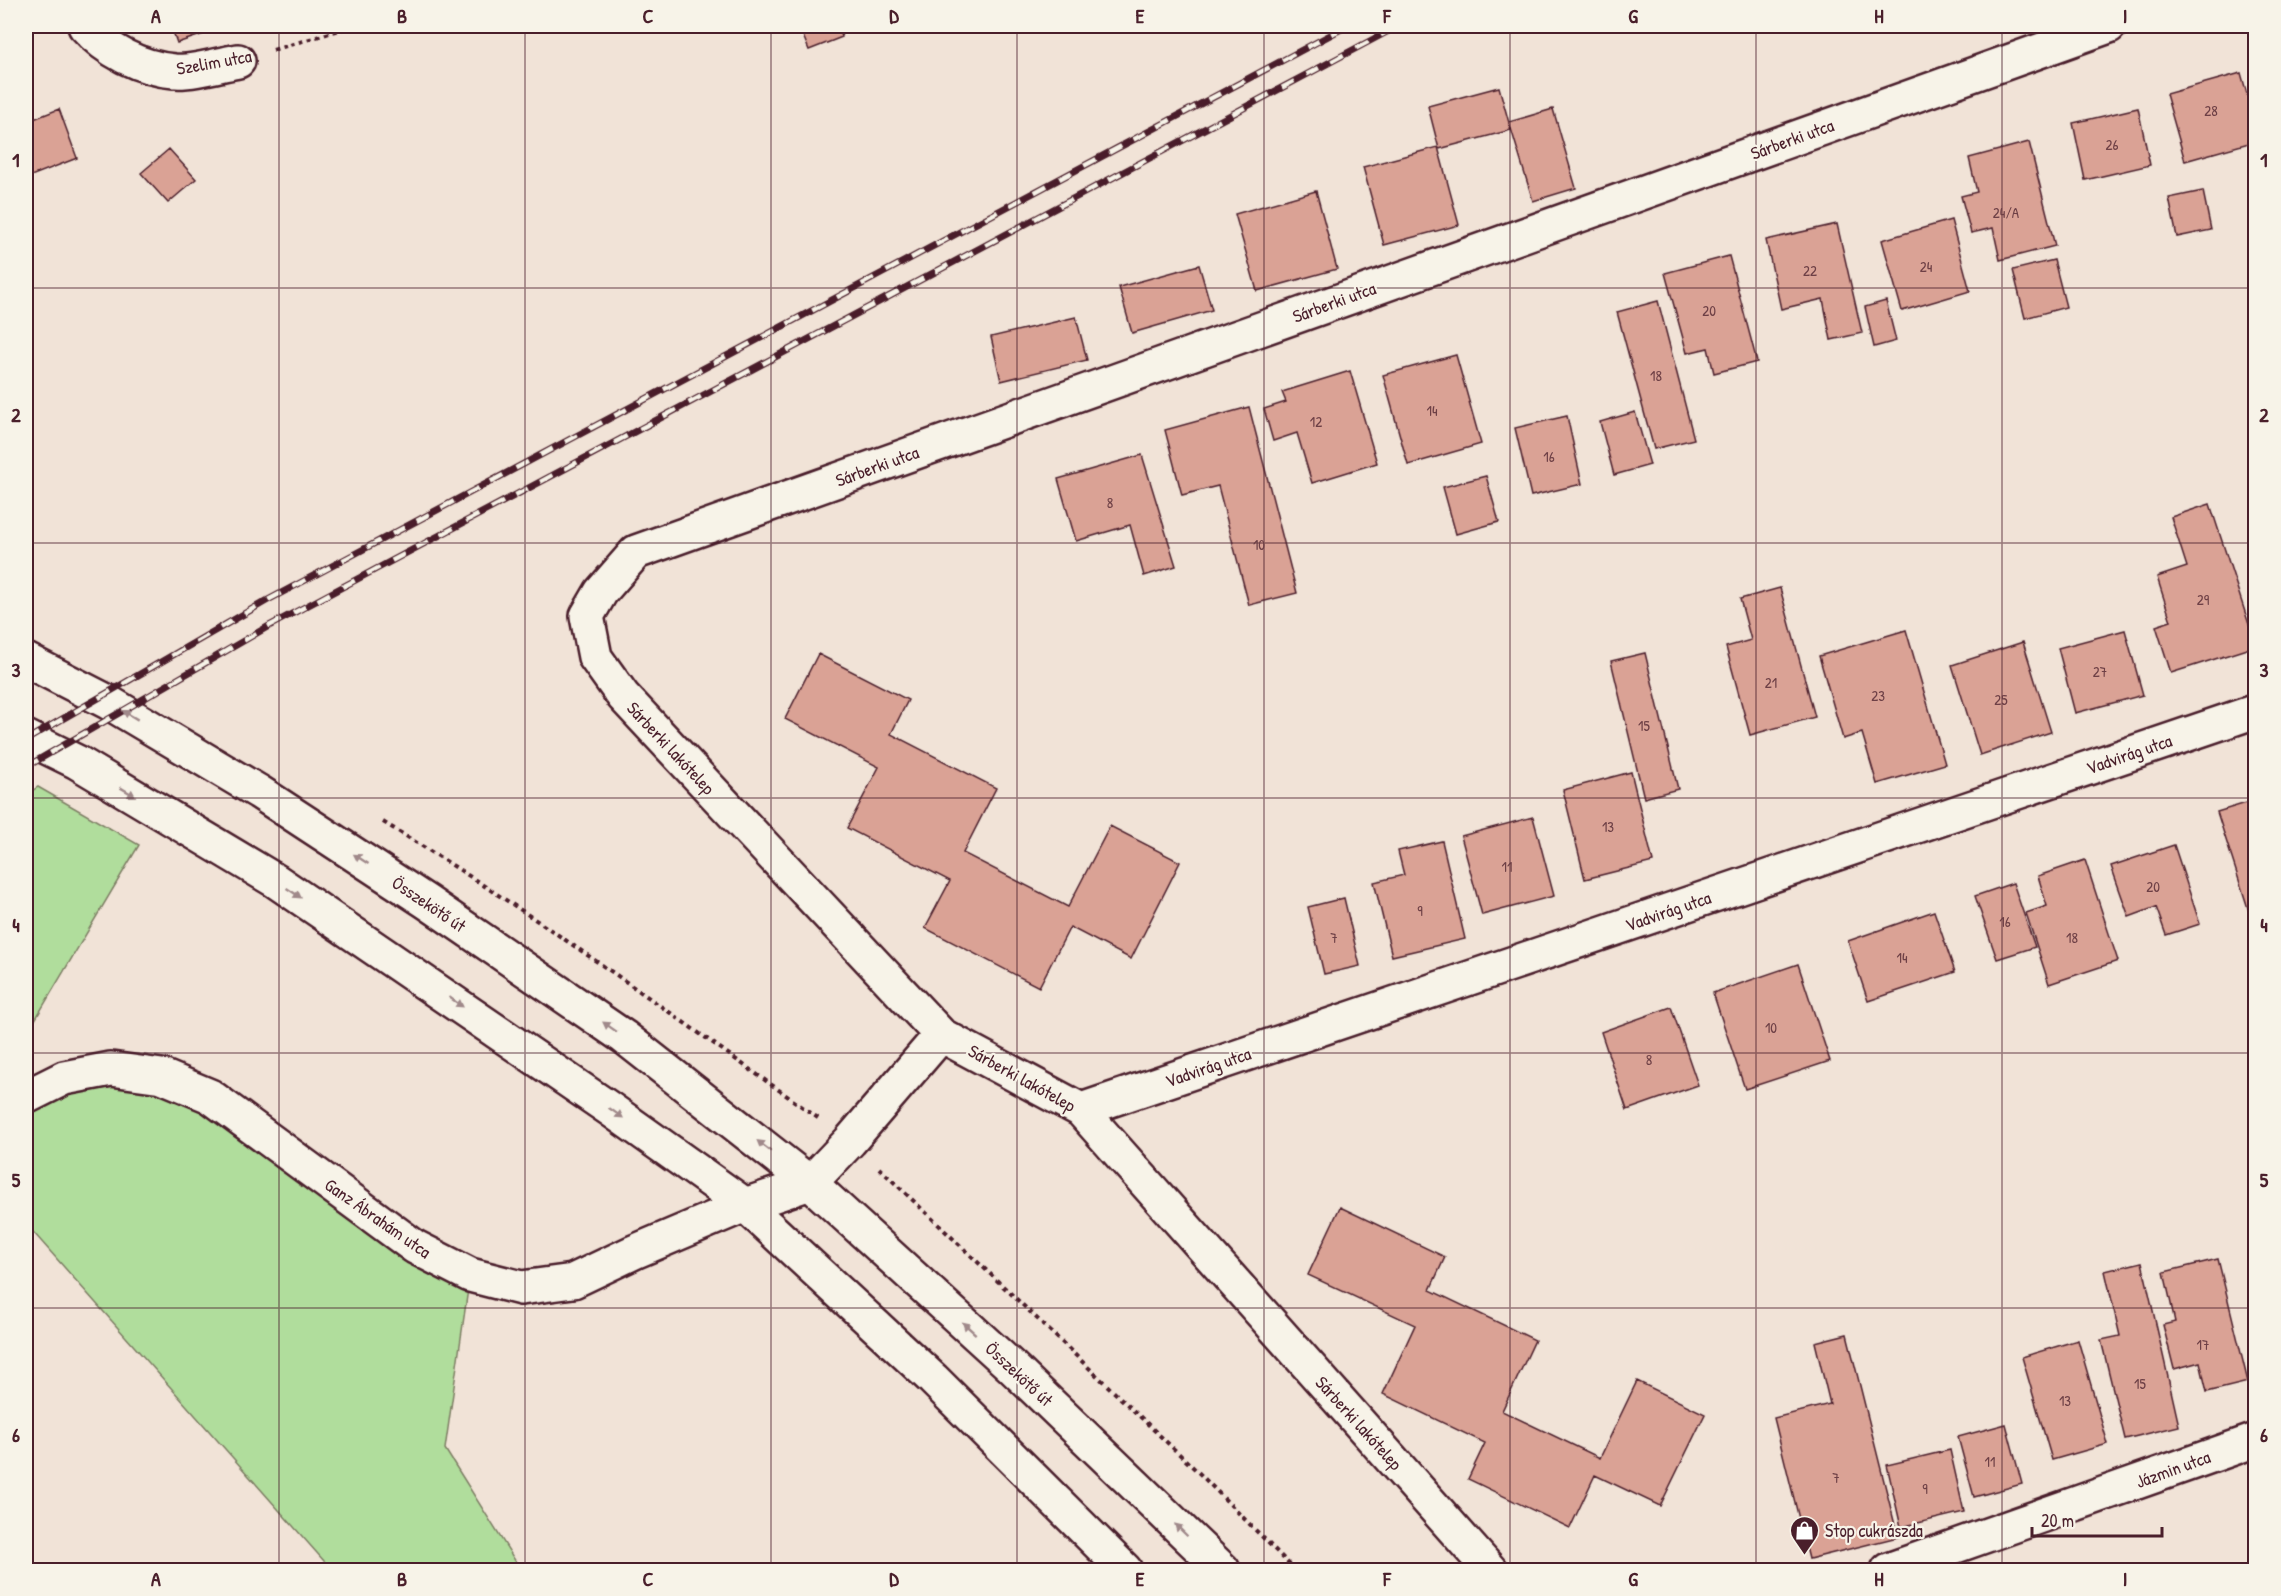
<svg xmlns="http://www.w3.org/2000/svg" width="2281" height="1596" viewBox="0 0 2281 1596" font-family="'Patrick Hand',sans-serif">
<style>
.green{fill:#b0dd9c;stroke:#7d7e64;stroke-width:1.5}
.building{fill:#daa295;stroke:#4a1f2b;stroke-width:1.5}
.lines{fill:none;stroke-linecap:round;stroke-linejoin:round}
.street-casing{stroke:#4a1f2b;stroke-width:38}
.secondary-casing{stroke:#4a1f2b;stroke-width:38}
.path{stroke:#4a1f2b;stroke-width:4;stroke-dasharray:4.5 4.5;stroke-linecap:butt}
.street{stroke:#f7f3e8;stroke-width:33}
.secondary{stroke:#f7f3e8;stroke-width:33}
.rail-casing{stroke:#4a1f2b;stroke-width:7}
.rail{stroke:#f7f3e8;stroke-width:4.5;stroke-dasharray:14;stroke-linecap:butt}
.oneway{fill:#a0898a}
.grid{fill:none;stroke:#4a1f2b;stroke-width:1.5;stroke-opacity:0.55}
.labels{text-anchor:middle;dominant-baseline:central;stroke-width:4.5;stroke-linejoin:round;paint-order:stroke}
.number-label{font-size:15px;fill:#6e4046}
.street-label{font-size:18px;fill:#4a1f2b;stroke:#f7f3e8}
.poi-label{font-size:18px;fill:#4a1f2b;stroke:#f7f3e8;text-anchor:start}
.neatline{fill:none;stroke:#4a1f2b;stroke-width:2}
.grid-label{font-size:20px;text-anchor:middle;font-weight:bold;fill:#4a1f2b}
</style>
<rect width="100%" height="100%" fill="#f1e3d7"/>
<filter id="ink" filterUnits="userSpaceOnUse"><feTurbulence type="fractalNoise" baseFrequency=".0167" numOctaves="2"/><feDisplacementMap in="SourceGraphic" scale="12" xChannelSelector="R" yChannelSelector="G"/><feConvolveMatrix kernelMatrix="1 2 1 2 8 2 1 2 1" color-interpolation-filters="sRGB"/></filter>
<g filter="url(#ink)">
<!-- green -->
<path class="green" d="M38,787L139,845L26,1035V795Z
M162,1076L470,1275L445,1449L521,1570H332L26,1224V1099Z"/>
<!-- building -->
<path class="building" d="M171,26H201L204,34L177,43Z
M799,26H838L842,37L809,50Z
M2241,73L2256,126V141L2185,161L2166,94Z
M1499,87L1511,130L1439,149L1428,106Z
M2138,108L2150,165L2085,180L2073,123Z
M59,109L77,158L26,178V122Z
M1553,109L1576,188L1533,201L1509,122Z
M2029,142L2055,246L2000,260L1993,228L1971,233L1961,196L1977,192L1969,158Z
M1438,147L1459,225L1384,245L1363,167Z
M169,149L196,179L168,203L141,173Z
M1316,191L1337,269L1257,291L1235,214Z
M2203,191L2211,230L2177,237L2169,198Z
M1951,220L1970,291L1902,311L1882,240Z
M1837,224L1862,333L1831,340L1823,299L1781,309L1766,240Z
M1729,256L1757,362L1714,373L1708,348L1687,353L1665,273Z
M2054,260L2066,307L2025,318L2013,270Z
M1199,265L1212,310L1132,333L1119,287Z
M1658,301L1694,439L1654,449L1617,312Z
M1886,301L1896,341L1874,347L1865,307Z
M1076,317L1087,360L1001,381L991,337Z
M1456,355L1481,444L1408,465L1383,375Z
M1350,371L1377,463L1312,483L1297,433L1273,441L1264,409L1286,402L1282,392Z
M1249,407L1297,593L1249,605L1218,486L1182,495L1165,430Z
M1635,412L1650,465L1614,475L1600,422Z
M1567,416L1582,484L1531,496L1515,428Z
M1142,455L1176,566L1144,576L1130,525L1076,541L1058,479Z
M1486,476L1499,522L1456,534L1443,487Z
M2210,504L2256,646L2171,673L2156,626L2171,621L2157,577L2187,567L2171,517Z
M1780,588L1815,717L1750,735L1726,647L1751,640L1740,599Z
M1906,630L1945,764L1877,784L1862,733L1843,739L1819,656Z
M2125,630L2143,695L2075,713L2058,648Z
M2023,642L2051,732L1980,755L1952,665Z
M1645,653L1678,789L1644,798L1611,661Z
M818,654L908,700L891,734L996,788L963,853L1068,907L1110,826L1180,862L1131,959L1070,927L1039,987L925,928L950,881L847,828L879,767L785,719Z
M1631,772L1653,862L1585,879L1563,790Z
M2256,800V933L2217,812Z
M1533,817L1554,896L1482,915L1461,836Z
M1442,841L1465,939L1392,956L1374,882L1404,875L1398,851Z
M2174,845L2200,924L2166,935L2156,907L2129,917L2111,866Z
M2085,860L2118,961L2049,984L2026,913L2047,906L2038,876Z
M2013,883L2035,947L1997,959L1975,896Z
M1344,898L1360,966L1324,974L1308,907Z
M1934,911L1955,972L1868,1001L1848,941Z
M1798,964L1830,1061L1745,1089L1713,993Z
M1671,1007L1698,1085L1627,1110L1601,1032Z
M1340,1207L1445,1257L1430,1290L1535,1340L1502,1411L1600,1458L1637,1381L1705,1414L1660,1506L1595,1475L1570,1528L1468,1479L1485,1443L1383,1394L1415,1325L1308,1275Z
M2218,1259L2248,1382L2207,1392L2200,1362L2174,1369L2163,1325L2175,1322L2164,1272Z
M2142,1262L2179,1426L2125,1439L2101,1340L2120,1336L2105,1271Z
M1847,1334L1898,1537L1809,1559L1774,1418L1830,1404L1815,1342Z
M2078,1340L2108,1444L2052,1460L2022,1357Z
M2006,1424L2022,1484L1974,1497L1958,1437Z
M1950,1450L1964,1512L1901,1527L1887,1465Z"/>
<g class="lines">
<defs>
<path id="street" d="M85,26C107,51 140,68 174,71C189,73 222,64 238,61
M26,1097L64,1078L111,1069L162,1076L210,1096L415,1247L470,1275L521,1288L573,1281L634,1252L745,1205L810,1183L850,1141L941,1035
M1081,1110L2256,711
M1490,1570L1081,1110L941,1035L623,696L595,657L587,616L601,592L636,552L2109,26
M1888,1570L2256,1440"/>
<path id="secondary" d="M26,660L108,702L259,792L427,902L624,1037L810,1183L1012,1367L1223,1570
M26,737L77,762L276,881L610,1109L745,1205L933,1379L1125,1570"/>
</defs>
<!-- street casing -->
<use href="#street" class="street-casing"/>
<!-- secondary casing -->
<use href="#secondary" class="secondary-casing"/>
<!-- path -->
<path class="path" d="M273,50L353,26
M26,615L34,620
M383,822C533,913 675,1016 818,1118
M879,1168L1196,1470L1295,1570"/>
<!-- street -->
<use href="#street" class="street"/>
<!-- secondary -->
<use href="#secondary" class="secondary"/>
<defs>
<path id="rail" d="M26,740L268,600L1347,26
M26,767L269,626L1398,26"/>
</defs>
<!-- rail casing -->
<use href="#rail" class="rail-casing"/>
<!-- rail -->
<use href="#rail" class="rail"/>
</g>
<!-- one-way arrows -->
<defs><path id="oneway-solid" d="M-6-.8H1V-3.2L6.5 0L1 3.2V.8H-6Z" transform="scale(1.5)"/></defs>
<g class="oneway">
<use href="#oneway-solid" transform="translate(130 715) rotate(-149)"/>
<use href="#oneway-solid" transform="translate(128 792) rotate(31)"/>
<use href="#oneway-solid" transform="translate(361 859) rotate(-147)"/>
<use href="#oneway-solid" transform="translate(294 893) rotate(34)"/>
<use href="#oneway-solid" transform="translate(456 1002) rotate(35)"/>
<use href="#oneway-solid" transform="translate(610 1027) rotate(-145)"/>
<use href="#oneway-solid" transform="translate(616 1113) rotate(35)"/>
<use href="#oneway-solid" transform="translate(764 1146) rotate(-142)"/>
<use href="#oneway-solid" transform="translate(969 1328) rotate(-138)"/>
<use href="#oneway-solid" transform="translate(1181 1530) rotate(-136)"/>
</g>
</g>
<!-- grid -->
<path class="grid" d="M279,26V1570M525,26V1570M771,26V1570M1017,26V1570M1264,26V1570M1510,26V1570M1756,26V1570M2002,26V1570M26,288H2256M26,543H2256M26,798H2256M26,1053H2256M26,1308H2256"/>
<!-- icons -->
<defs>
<symbol id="shop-pin" viewBox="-11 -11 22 30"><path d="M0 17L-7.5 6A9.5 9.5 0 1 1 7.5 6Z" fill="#4a1f2b" stroke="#f7f3e8"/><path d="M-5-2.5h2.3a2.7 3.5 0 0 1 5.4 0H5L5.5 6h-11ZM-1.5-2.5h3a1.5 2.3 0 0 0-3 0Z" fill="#fff"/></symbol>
</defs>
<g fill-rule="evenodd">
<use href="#shop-pin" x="1788" y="1514" width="33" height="45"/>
</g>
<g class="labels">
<!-- number labels -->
<g class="number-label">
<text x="2211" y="110">28</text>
<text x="2112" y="144">26</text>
<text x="2006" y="212">24/A</text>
<text x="1926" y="266">24</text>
<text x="1810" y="270">22</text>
<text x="1709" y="310">20</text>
<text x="1656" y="375">18</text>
<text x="1432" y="410">14</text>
<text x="1316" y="421">12</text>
<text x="1549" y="456">16</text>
<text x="1110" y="502">8</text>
<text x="1259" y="544">10</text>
<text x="2203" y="599">29</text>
<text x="2100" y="671">27</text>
<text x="1771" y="682">21</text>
<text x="1878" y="695">23</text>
<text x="2001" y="699">25</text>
<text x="1644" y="725">15</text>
<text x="1608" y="826">13</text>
<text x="1507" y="866">11</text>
<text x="2153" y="886">20</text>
<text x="1420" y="910">9</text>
<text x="2005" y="921">16</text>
<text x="1334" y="937">7</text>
<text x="2072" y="937">18</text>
<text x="1902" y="957">14</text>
<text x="1771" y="1027">10</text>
<text x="1649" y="1059">8</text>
<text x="2203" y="1344">17</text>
<text x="2140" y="1383">15</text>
<text x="2065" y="1400">13</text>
<text x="1990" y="1461">11</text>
<text x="1836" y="1477">7</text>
<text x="1925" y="1488">9</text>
</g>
<!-- street labels -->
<g class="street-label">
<text transform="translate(214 62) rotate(-10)">Szelim utca</text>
<text transform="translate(1792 139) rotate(-20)">Sárberki utca</text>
<text transform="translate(1334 302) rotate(-20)">Sárberki utca</text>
<text transform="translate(877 466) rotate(-20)">Sárberki utca</text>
<text transform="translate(671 748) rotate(47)">Sárberki lakótelep</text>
<text transform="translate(2129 754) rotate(-19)">Vadvirág utca</text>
<text transform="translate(429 904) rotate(34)">Összekötő út</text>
<text transform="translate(1668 911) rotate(-19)">Vadvirág utca</text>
<text transform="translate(1208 1067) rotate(-19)">Vadvirág utca</text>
<text transform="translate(1022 1078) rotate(29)">Sárberki lakótelep</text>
<text transform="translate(378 1218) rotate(35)">Ganz Ábrahám utca</text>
<text transform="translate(1019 1374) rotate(43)">Összekötő út</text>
<text transform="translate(1359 1423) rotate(48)">Sárberki lakótelep</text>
<text transform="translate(2173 1469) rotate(-20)">Jázmin utca</text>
</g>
<!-- poi labels -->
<g class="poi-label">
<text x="1825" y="1530">Stop cukrászda</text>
</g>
</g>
<!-- margin -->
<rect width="2281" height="1596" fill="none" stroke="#f7f3e8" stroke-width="66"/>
<!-- scale -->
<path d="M2032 1527v9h130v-9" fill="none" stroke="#4a1f2b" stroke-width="3"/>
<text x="2041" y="1527" font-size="18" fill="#4a1f2b" stroke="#f7f3e8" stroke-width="4.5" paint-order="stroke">20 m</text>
<rect x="33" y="33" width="2215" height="1530" class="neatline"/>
<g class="grid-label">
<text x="156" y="23">A</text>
<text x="402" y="23">B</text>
<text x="648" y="23">C</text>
<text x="894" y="23">D</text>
<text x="1140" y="23">E</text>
<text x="1387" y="23">F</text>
<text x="1633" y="23">G</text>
<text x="1879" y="23">H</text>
<text x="2125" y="23">I</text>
<text x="16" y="167">1</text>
<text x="2264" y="167">1</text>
<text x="16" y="422">2</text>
<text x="2264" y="422">2</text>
<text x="16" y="677">3</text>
<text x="2264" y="677">3</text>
<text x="16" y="932">4</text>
<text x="2264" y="932">4</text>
<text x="16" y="1187">5</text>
<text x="2264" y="1187">5</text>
<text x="16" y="1442">6</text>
<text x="2264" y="1442">6</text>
<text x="156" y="1586">A</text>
<text x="402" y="1586">B</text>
<text x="648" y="1586">C</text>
<text x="894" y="1586">D</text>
<text x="1140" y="1586">E</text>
<text x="1387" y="1586">F</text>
<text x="1633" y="1586">G</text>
<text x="1879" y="1586">H</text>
<text x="2125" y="1586">I</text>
</g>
</svg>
